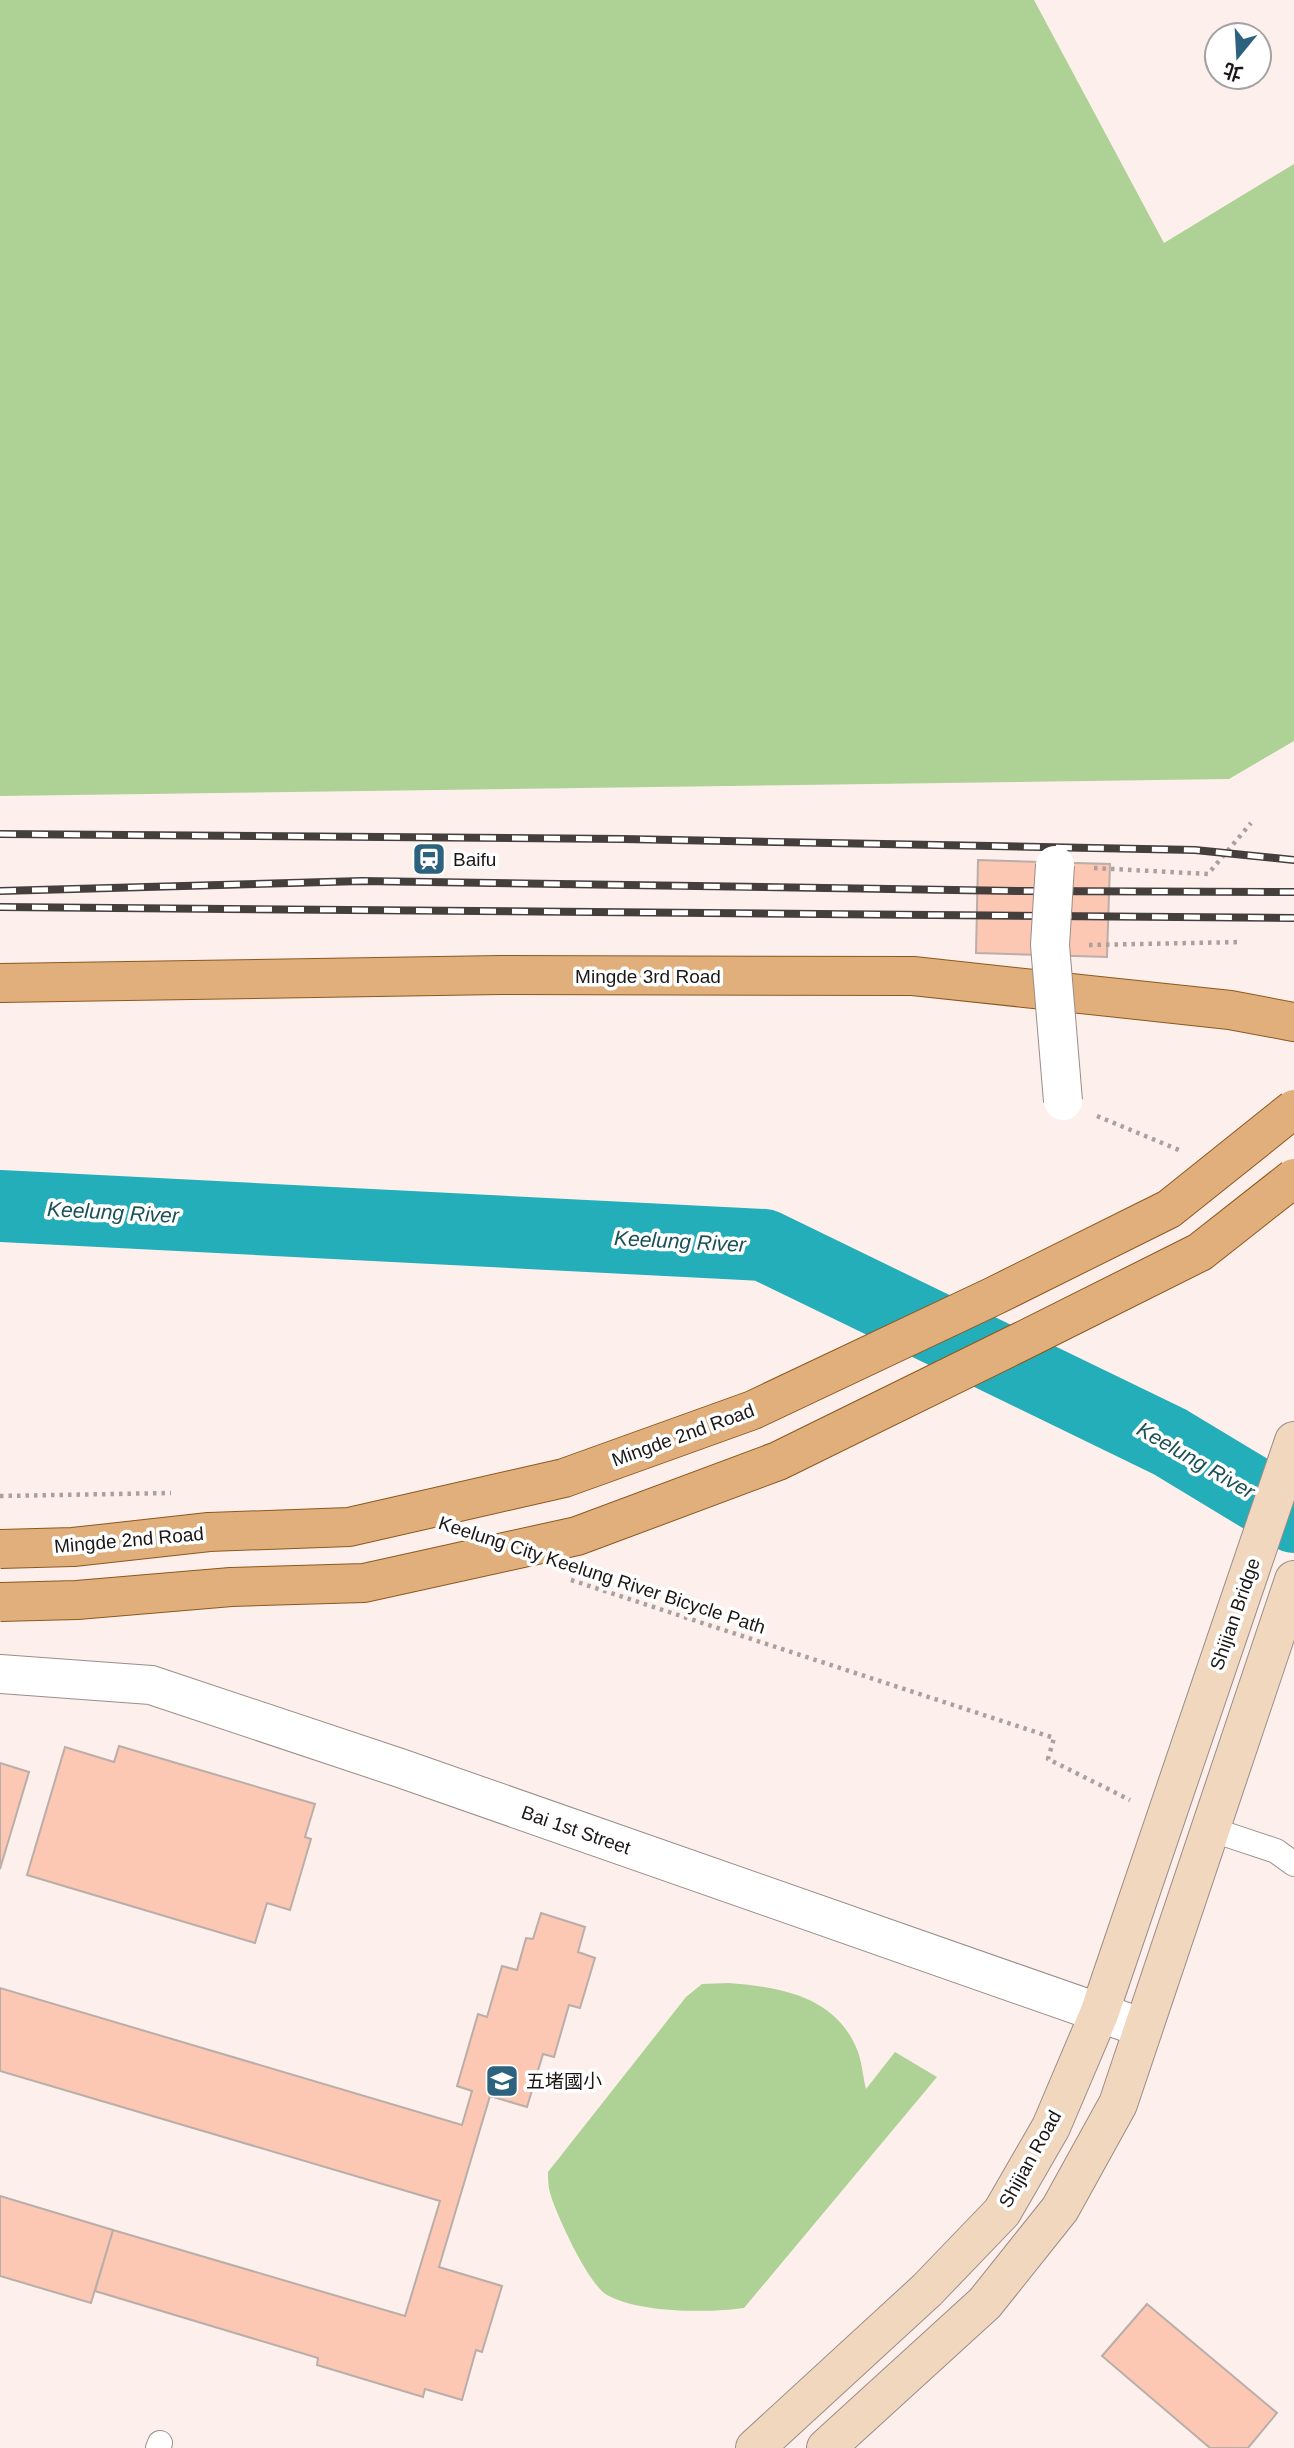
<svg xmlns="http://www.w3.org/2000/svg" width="1294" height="2448" viewBox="0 0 1294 2448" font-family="Helvetica,'Noto Sans TC',sans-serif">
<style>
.green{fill:#aed195}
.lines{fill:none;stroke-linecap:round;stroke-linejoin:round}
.river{stroke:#24aeba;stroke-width:72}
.building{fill:#fcc7b3;stroke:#b9aea9;stroke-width:2}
.lane-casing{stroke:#998d89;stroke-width:26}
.street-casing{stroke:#998d89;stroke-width:40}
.secondary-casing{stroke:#998d89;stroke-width:40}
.primary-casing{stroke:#8e571e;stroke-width:40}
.path{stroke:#aaa09d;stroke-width:4.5;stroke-dasharray:3.5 5;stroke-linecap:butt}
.lane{stroke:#fff;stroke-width:24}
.street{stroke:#fff;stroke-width:38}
.secondary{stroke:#f0d7bd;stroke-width:38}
.primary{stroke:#e0af7b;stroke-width:38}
.rail-casing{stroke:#443e3c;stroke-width:8}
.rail{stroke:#fff;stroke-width:5;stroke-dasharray:16;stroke-linecap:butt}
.street-bridge-casing{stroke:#998d89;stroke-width:40;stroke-linecap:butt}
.primary-bridge-casing{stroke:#8e571e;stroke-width:40;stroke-linecap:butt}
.street-bridge{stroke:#fff;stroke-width:38}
.primary-bridge{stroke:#e0af7b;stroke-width:38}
.labels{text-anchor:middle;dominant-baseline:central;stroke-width:7;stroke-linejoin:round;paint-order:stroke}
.poi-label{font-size:19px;fill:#1c1716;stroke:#fff;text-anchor:start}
.street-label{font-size:19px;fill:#1c1716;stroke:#fff}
.water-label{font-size:21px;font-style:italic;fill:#1b5156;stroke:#fff}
</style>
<rect width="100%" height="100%" fill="#fdf0ec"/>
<!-- green -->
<path class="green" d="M0,0H1034L1164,243L1294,164V741L1229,779L0,796Z
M728,1983C781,1987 837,1996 858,2052C862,2063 863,2077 866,2089L895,2052L937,2077L744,2308C707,2313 639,2313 607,2295C588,2284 556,2214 550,2193C548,2186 548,2178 548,2172L686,1997L702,1984Z"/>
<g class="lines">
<!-- river -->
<path class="river" d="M0,1206L764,1245L1170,1442L1294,1517"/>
</g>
<!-- building -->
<path class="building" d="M978,860L1110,864L1107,957L976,953Z
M119,1746L315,1804L305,1837L311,1839L290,1910L267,1903L255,1943L27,1875L65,1747L114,1762Z
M0,1763L29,1772L0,1869Z
M541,1913L585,1927L578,1952L595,1958L580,2008L569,2005L554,2057L543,2054L527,2107L490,2096L439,2267L502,2286L482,2352L476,2350L462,2400L425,2389L423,2397L317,2365L318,2358L95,2291L113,2230L405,2316L440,2201L0,2071V1988L462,2125L472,2091L457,2086L478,2014L487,2017L502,1966L517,1970L526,1938L533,1939Z
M0,2196L113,2230L91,2303L0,2276Z
M1147,2304L1277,2413L1248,2448H1210L1102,2356Z"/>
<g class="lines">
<defs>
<path id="lane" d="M1210,1829L1276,1851L1294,1864
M158,2448L160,2443"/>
<path id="street" d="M0,1674L151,1685L400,1768L1143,2028"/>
<path id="secondary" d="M755,2448L927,2290L1002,2212L1051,2127L1099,2014L1294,1441
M826,2448L985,2303L1060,2209L1118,2104L1294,1580"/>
<path id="primary" d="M0,983L500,975L913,976L1230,1010L1294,1022"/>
</defs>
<!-- lane casing -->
<use href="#lane" class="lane-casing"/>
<!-- street casing -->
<use href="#street" class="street-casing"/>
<!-- secondary casing -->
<use href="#secondary" class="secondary-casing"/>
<!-- primary casing -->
<use href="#primary" class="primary-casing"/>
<!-- path -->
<path class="path" d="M1094,868L1208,874L1251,823
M1089,945L1242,942
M1097,1116L1179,1150
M0,1496L171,1493
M571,1580L1054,1738L1048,1759L1130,1800"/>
<!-- lane -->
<use href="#lane" class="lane"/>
<!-- street -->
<use href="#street" class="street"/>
<!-- secondary -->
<use href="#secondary" class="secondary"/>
<!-- primary -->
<use href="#primary" class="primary"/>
<defs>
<path id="rail" d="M0,834L623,839L1195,850L1294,860
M0,891L362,881L1024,891L1294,892
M0,907L1294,918"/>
</defs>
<!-- rail casing -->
<use href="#rail" class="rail-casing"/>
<!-- rail -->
<use href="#rail" class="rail"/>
<defs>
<path id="street-bridge" d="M1055,865L1050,945L1063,1101"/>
<path id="primary-bridge" d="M0,1549L73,1547L209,1532L349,1527L564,1478L753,1410L994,1296L1169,1209L1294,1109
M0,1602L77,1600L231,1587L364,1583L577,1536L778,1461L1022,1341L1200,1252L1294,1178"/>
</defs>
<!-- street-bridge casing -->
<use href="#street-bridge" class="street-bridge-casing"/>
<!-- primary-bridge casing -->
<use href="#primary-bridge" class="primary-bridge-casing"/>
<!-- street-bridge -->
<use href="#street-bridge" class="street-bridge"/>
<!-- primary-bridge -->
<use href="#primary-bridge" class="primary-bridge"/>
</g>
<!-- icons -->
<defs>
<symbol id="station-square" viewBox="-11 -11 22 22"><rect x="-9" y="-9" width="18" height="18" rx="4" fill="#2c627e" stroke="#fff"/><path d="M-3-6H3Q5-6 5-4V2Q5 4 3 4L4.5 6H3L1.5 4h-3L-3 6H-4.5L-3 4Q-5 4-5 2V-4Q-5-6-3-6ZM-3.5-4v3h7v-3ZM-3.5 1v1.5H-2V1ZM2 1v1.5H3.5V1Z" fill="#fff"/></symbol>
<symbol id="school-square" viewBox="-11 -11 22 22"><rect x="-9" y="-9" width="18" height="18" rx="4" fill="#2c627e" stroke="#fff"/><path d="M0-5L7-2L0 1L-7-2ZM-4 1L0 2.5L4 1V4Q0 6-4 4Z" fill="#fff"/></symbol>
</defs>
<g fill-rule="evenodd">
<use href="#station-square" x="410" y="840" width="38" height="38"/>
<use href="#school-square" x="483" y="2062" width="38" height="38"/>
</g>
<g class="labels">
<!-- poi labels -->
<g class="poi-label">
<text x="453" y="859">Baifu</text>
<text x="526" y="2081">五堵國小</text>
</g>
<!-- street labels -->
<g class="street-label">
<text x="648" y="976">Mingde 3rd Road</text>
<text transform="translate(683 1435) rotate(-20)">Mingde 2nd Road</text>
<text transform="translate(129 1540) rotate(-5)">Mingde 2nd Road</text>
<text transform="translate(602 1575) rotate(18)">Keelung City Keelung River Bicycle Path</text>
<text transform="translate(1235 1614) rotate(-71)">Shijian Bridge</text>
<text transform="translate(576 1830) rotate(19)">Bai 1st Street</text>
<text transform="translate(1030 2159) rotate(-61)">Shijian Road</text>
</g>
<!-- water labels -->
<g class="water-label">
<text transform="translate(113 1212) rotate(3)">Keelung River</text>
<text transform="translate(680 1241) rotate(3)">Keelung River</text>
<text transform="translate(1196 1460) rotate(30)">Keelung River</text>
</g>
</g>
<!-- north arrow -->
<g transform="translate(1238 56) rotate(198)"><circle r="33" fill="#ffffff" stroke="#a4a2a2" stroke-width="2"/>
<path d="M0-5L12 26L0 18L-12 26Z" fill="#2c627e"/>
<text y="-10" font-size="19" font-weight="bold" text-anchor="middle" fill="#1c1716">北</text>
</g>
</svg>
